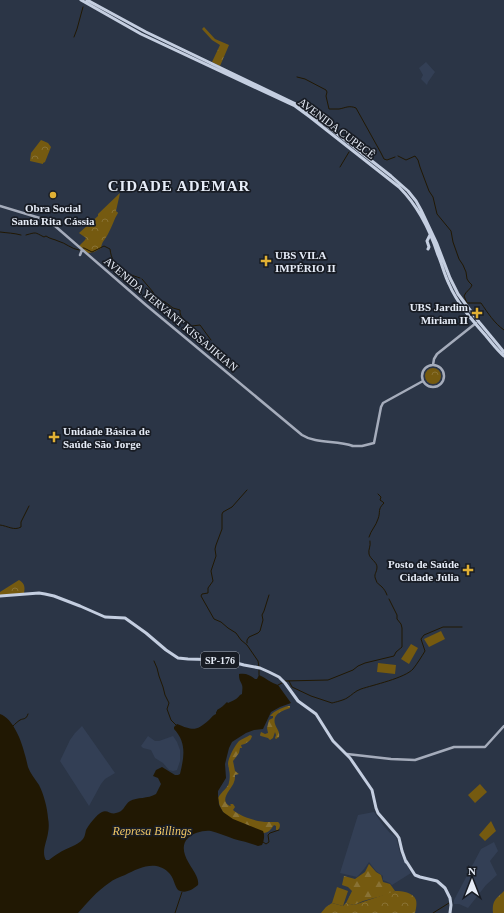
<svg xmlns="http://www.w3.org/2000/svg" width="504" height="913" viewBox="0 0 504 913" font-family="'Times New Roman',serif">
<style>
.built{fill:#333f55}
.grass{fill:url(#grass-tufts)}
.forest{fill:url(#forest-firs)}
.park{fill:url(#park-crowns)}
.pitch{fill:#755a10}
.water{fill:#211803}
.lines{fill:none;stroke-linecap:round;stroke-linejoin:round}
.stream{stroke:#211803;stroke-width:1}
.secondary{stroke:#a5acbb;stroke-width:2.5}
.primary{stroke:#c4cee0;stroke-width:3}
.poi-dot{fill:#e0b034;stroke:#181c24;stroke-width:1.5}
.labels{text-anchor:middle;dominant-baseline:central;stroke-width:3.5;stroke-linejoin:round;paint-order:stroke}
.shield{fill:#181c24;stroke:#a8aeb8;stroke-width:1}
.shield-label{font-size:10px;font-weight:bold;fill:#e6ecf7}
.street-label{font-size:11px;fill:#e6ecf7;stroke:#181c24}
.poi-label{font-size:11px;font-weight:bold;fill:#e6ecf7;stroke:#181c24;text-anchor:start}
.water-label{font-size:12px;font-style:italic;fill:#f0c664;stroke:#181c24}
.district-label{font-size:15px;font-weight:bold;letter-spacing:1px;fill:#e6ecf7;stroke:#181c24}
</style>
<defs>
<pattern id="grass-tufts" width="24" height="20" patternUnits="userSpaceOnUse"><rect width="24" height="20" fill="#755a10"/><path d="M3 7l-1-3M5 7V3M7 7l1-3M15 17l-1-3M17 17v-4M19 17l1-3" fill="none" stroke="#897234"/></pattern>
<pattern id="forest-firs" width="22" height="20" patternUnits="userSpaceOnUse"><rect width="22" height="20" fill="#755a10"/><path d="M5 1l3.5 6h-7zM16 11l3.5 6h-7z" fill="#897234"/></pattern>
<pattern id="park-crowns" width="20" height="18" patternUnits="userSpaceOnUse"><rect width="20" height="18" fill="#755a10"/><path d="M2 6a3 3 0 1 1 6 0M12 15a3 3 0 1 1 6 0" fill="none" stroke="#897234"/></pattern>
</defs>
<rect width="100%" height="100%" fill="#2b3546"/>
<!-- built -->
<path class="built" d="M426,62L435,72L428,82L427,85L421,79L423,75L419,68Z
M82,726L115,773L105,779L101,784L89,806L60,761L70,740L75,733Z
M148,736L155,741H159L173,736L177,742L180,750V761L177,770L173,771L169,770L163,763L155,758L151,750L143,748L141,746Z
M374,812L383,825L390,833L396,837L400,853L411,873L392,885L390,883L383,880V876L376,871L369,862L364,869L357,877L340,873L358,815Z
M494,842L498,851L490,861L497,875L486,885L468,908L459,904H454V900L481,849Z"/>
<!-- grass -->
<path class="grass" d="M504,891V913H493C492,900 496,899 504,891Z"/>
<!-- forest -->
<path class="forest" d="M288,706H290V708C282,711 272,714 275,724C277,730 280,731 279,737L276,739L275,738L276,735L275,732L273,738L270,740L268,738L261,736L260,735L261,732L265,734L268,733L267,728L269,720L273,718V716H270C274,711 281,708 288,706Z
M250,735L252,736C251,741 246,744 241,745L242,748H240L239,753L233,761L235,771L239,774L235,775C235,777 235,780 234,782C232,789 218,800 230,806L231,805L230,804H233L235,807L233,810C241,817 258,822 268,822C272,822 275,822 278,822C281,824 280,828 278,830H276V826L274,825C271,829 269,833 263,833C244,826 221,822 218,798C221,792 229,787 229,782C230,779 230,773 229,770C229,768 228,765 228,764C228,758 235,745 239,741C242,739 247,737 250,735Z
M369,864L376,872L381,875L383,882L390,884L395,891L389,894L363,901L354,905L346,903L352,891L348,887L342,885L344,876L355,879L365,872Z"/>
<!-- park -->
<path class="park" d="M204,27L215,39L229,45L220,66L212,62L220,45L212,40L202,29Z
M41,140L48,143L51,147L45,162L43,163V164L30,161L31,153Z
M120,193L116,211L118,213C114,219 112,227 108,234C105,240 102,241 101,248L94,252L88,253L79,246L85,240L86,238L79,233L98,216V214Z
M425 376a8 8 0 1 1 16 0a8 8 0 1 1-16 0Z
M19,580C25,584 25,587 24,593L0,596V592Z
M395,891C402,891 413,892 416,900C417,904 416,909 415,913H321L326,907L332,903L343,906L346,903L354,905Z"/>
<!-- pitch -->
<path class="pitch" d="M441,631L445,639L429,647L424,639Z
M411,644L418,648L409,664L401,659Z
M378,663L396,665L395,674L377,672Z
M480,784L487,792L475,803L468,795Z
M491,821L496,831L485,841L479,835Z
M337,887L348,891L343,906L332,903Z"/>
<!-- water -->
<path class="water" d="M239,674C246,673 250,675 255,679H257L259,675C266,678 271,683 278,685L291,703L280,707L271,712L263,729L254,730L246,733L235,740L232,742L229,748L225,764L226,778L218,791V795L219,805L223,812L233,819L263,831C265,835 264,841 262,845L258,846C250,843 242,841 234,839C226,836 219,833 211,831C203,830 193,833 188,838C183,843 183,849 185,855C188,865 200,876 198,885C192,890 185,894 178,890C174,885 174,877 168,872C155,860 139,868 125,875C120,877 114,879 109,883C97,891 87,903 78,913H0V714C13,718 22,742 25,755C26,758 27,763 28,767C30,773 35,779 39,785C44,795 47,807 48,818C49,823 49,828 48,833C47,841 41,852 46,860H49C52,858 55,855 59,853C66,848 77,846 83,839C85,836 85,834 86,830C88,826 97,814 102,812C107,809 111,815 116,813C124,812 124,805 130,801C137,797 148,799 156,794L161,784L158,778L153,776L156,770L162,767L175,775H178L180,774C184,757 187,743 174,729V727L177,724C194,731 196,731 209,720C212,717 213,715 216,714V712L217,711V710C221,708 224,705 227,702L228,703C234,700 236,700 240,695L242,694C242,691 243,688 242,685C240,680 239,680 239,674Z"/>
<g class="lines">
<!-- stream -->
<path class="stream" d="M74,37L77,29L83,7
M297,77L305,79L326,90L327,92L326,96L329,109C332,109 336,109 339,109C345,108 349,105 356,108L381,153L384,159L387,160L395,157
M398,156L406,160L415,156L418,160L420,167L429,191L433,197L437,214L451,231L453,242L459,259L463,265L466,272L467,279L469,282L472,285C471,289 466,291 464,296L467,303H481C488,313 494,323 504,330
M340,167L349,152
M0,232C7,233 14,233 21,235
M26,235C37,232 34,232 44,237L46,236C50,239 54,239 58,241C66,243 71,249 79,250
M83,248H84L92,252L104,246L110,249C112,267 124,273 140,278
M142,279L153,292L155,297L157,299L165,302L173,308L180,310C179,318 187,321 192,326L200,325L211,340
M247,490L232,507L223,512L222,514V529L216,545L215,549L216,556L211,571L213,581L208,588V593L202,594L201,596L214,619L221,622L228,628L236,633L241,640L247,645L258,661L259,667
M0,525C8,526 14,531 21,527V522L29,506
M369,537C371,530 376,526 378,519C381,511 377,510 384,503L383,502L380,500L381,497L378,494
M370,541C371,547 368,549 369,554C370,559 377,562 377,567C377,573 373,574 376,580C377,584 379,584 382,587C384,589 386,592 387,595
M247,643V640L249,637L258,633L260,631L263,620L262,615L264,611L269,595
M154,661L157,668L159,676L163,687L165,695L169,703L167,709L171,720L176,725
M259,675V670
M285,681L328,680L353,670L358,666L365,663L394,656L396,652L402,647V628L401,624L397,619V615L389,599
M289,681L292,687L311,696L332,703C336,702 344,700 347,698C352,695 355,691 361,689C373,685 405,678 413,669C417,664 422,656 425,651L421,639L424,635L443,627H462
M278,685L282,683
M13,726C15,724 17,722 20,720C24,718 26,720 28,714
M263,842L266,844L269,842L268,835L270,833L279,830
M175,913L182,892
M433,913L449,903"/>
<!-- secondary -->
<path class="secondary" d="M0,206L43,219L55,226L146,305L302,435C316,444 337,440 353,446
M80,255L82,250
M422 376a11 11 0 1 1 22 0a11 11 0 1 1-22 0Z
M433,365L434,359L437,354L476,323
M352,446H362L374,443L381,407L383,403L423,381
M347,754L391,759L415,760L454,747H485L504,726"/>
<!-- primary -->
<path class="primary" d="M81,0L141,34L295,106L310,117L399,187C417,205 430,230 438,255C442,264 444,274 449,284C457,303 472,320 486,336C492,343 497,350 504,356
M87,0L146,32L298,105L326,125L391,176L408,191L416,201L421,210L437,244L450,278L458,294L479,322L504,352
M428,249L429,247L427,241L430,235
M0,596L39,593L45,594L54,596L80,606L105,617L125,618L146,633L166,650L178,658L188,659L225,660L244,665L260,668L269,672L279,677L285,683L298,701L316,714L333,741L350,758L372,790L376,808L378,813L397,835L399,838L402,851L406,862
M406,861L415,875L420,877L437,881L445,888L450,898L451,905L450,913"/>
</g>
<!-- markers -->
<g class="poi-dot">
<circle cx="53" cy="195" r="4"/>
<path d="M264 255h4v4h4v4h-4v4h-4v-4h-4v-4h4z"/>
<path d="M475 307h4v4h4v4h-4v4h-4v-4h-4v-4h4z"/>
<path d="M52 431h4v4h4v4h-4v4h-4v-4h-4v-4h4z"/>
<path d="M466 564h4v4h4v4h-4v4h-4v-4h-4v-4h4z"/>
</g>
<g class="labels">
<!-- shield labels -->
<rect class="shield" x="201" y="652" width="38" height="16" rx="3"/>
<g class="shield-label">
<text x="220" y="660">SP-176</text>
</g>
<!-- street labels -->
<g class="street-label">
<text transform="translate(337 128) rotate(37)">AVENIDA CUPECÊ</text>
<text transform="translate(171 314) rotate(40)">AVENIDA YERVANT KISSAJIKIAN</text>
</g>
<!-- poi labels -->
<g class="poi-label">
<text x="53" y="208" text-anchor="middle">Obra Social<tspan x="53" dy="13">Santa Rita Cássia</tspan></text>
<text x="275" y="255">UBS VILA<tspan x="275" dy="13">IMPÉRIO II</tspan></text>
<text x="468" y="307" text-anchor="end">UBS Jardim<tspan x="468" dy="13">Miriam II</tspan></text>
<text x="63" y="431">Unidade Básica de<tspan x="63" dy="13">Saúde São Jorge</tspan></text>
<text x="459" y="564" text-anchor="end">Posto de Saúde<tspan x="459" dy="13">Cidade Júlia</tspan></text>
</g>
<!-- water labels -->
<g class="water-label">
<text x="152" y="831">Represa Billings</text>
</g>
<!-- district labels -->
<g class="district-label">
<text x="179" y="186">CIDADE ADEMAR</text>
</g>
</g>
<!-- north arrow -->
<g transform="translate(472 881)" stroke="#181c24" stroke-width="3" paint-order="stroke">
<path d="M0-3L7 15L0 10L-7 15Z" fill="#e6ecf7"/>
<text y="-6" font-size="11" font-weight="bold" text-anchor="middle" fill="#e6ecf7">N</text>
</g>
</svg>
